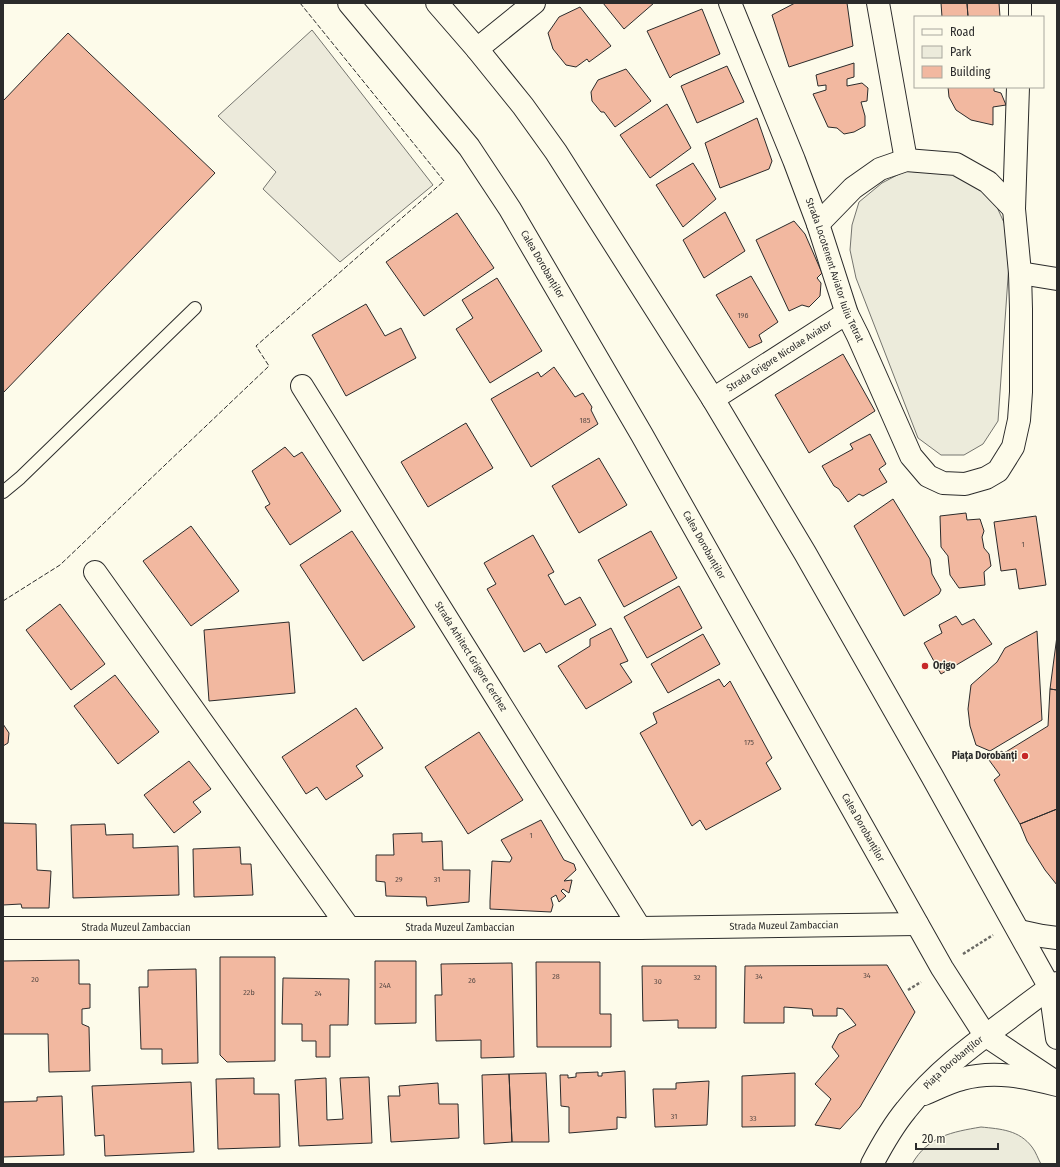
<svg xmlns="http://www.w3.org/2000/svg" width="1060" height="1167" viewBox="0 0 1060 1167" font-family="'Fira Sans Condensed',sans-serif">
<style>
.green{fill:#ecebdb;stroke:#74746e}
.parking{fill:#eceadb;stroke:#74746e}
.building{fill:#f2b8a0;stroke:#2b2b2b}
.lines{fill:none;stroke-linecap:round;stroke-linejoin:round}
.lane-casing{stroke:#2b2b2b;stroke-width:14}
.street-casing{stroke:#2b2b2b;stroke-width:24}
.secondary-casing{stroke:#2b2b2b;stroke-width:24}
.primary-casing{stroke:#2b2b2b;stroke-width:24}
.path{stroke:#6a6964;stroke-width:2.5;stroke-dasharray:3 2;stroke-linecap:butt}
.lane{stroke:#fdfbea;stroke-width:12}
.street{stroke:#fdfbea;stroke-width:22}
.secondary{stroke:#fdfbea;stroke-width:22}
.primary{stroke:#fdfbea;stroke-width:22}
.fence{stroke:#2b2b2b;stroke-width:1;stroke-dasharray:5 2;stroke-linecap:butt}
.poi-dot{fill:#c62828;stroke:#fdfbea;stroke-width:1.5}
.labels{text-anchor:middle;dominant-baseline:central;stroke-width:3;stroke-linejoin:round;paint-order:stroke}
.number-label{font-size:8px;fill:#5d4e48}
.street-label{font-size:10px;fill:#2b2b2b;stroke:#fdfbea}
.poi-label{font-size:10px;font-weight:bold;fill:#2b2b2b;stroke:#fdfbea;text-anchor:start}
</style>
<rect width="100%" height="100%" fill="#fdfbea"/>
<!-- green -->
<path class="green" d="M905,171L962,175L980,188L996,205L1006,227L1009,263L998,421L983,444L964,455H941L918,438L856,278L850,250L852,225L859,202L882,183Z
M981,1127C1001,1129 1019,1130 1032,1147C1036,1152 1038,1159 1041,1164H912C928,1136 952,1132 981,1127Z"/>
<!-- parking -->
<path class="parking" d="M312,30L433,185L340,262L263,189L276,172L218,116Z"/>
<!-- building -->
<path class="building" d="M603,3H654L624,29Z
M795,3H847L853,46L789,67L772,15Z
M941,3H967L968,17H942Z
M967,3H999L1000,17H968Z
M580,7L611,46L589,62L587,59L576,67L566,65L553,49L548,33L559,17Z
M702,9L720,54L673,75L670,78L647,31Z
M68,33L215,173L3,393V101Z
M854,63V77L847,79V86L862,83L868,88L867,101L861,102L865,116V126L854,132L844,134L837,128L828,127L813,94L826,90V85L818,86L816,75Z
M727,66L744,102L697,123L681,86Z
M626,69L651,101L615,127L604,112H601L592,101L591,92L598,80Z
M948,87H994V91L1001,93L1006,105L993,107V125L971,120L956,110L949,97Z
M667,104L691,148L650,178L620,135Z
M757,118L772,161L769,169L720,188L705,143Z
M693,163L716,199L683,227L656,185Z
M725,212L745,251L704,278L683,240Z
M457,213L494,268L424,316L386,262Z
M794,221L805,234L822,273L817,278L821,283L820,296L809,307L802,305L789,311L756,240Z
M751,276L778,322L759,335L762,342L749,348L716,295Z
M497,278L542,351L490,383L456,329L473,318L462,300Z
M366,304L385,336L401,328L416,358L346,396L312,335Z
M843,354L875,411L809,453L775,395Z
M554,367L575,397L583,393L592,407L591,410L598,424L531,467L491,399L538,372L541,377Z
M466,423L493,468L428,507L401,462Z
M870,434L886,464L879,469L887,482L863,496L859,494L848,502L839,489L834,486L822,466L853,449L850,444Z
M285,447L294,457L302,452L341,511L290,545L265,507L270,504L252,471Z
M599,458L627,505L579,533L552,486Z
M893,499L930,559L932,574L941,590L939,594L904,616L854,526Z
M966,513L967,520L980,519L984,531L982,537L984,548L989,554L991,566L984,572L985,585L959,588L950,575L948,556L941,547L940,516Z
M1036,516L1046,585L1019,589L1016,569L1001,571L994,522Z
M191,526L239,591L191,626L143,561Z
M352,531L415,627L363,661L300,565Z
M651,531L677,578L624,607L598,560Z
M533,535L554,572L548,575L565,605L580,597L596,625L546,653L540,643L524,652L487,589L496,584L484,563Z
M679,586L702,628L647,658L624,617Z
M60,604L105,664L71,690L26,630Z
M956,616L962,625L974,619L992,644L941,674L924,643L942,633L939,625Z
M289,622L295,693L209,701L204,630Z
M611,628L628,661L620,664L632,682L586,709L558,666L590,646V639Z
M1037,631L1042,720L990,751L976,745L970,726L968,709L971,685L997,662L1005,648Z
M703,634L720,664L668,693L651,664Z
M1057,636V690L1050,689Z
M115,675L159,732L118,764L74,706Z
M719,679L724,687L730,681L772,758L766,763L781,789L706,830L700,820L692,826L640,733L657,723L653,713Z
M1050,689L1057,690V809L1020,824L994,780L1000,775L989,760L1002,751L1004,753L1048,726Z
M356,708L383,748L356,766L363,776L326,800L317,787L306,794L282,757Z
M3,724L9,733L8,743L3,746Z
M479,732L523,800L468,834L425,767Z
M189,761L211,789L193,802L201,812L174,833L144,795Z
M1057,809V885L1045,870L1027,841L1020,824Z
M541,820L564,860L574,864L576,870L564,881L572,880L569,893L563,889L561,891L566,896L559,902L556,895L551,898L553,905L551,912L490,909V901L492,861L510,862L512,858L501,840Z
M3,823L36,824L37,870L51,871L49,908H22L21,904L3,905Z
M105,824L106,835L133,834V848L178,846L179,895L73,898L71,825Z
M422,833V842L442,841L443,870H470L469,902L427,906L426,897L386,896L385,882L376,881V855H394L393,834Z
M240,847L241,864H251L253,895L194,897L193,849Z
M220,957H275V1061L227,1062L220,1055Z
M79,960V984H90V1008L82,1009V1024L89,1027L90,1071L49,1072L48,1034H3V961Z
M375,961H416V1023L375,1024Z
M536,962H600V1014H611V1047H537Z
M512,963L514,1057L481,1058V1040L436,1041L435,995H442L441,964Z
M887,965L915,1012L860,1107L840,1129L815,1125L831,1099L815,1084L839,1056L832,1047L839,1034L856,1025L843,1009L837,1008V1016H813L812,1009L784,1007V1023H744L745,966Z
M642,966H716V1028H678V1020L643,1021Z
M196,969L198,1063L162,1064V1049H141L139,987H148V970Z
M283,978L349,979L348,1025H330V1057H316V1041H302V1024H282Z
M625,1071L626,1118L617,1117V1129L569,1133V1107L561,1106L560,1075H568V1078L576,1077V1073L598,1072V1076H602V1073Z
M546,1073L549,1142H512L509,1074Z
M795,1073V1126L742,1127V1076Z
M509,1074L512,1142L484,1144L482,1075Z
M369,1077L372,1143L299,1146L295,1080L326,1078L327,1120L343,1119L340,1078Z
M254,1078V1094H279L280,1147L218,1149L216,1079Z
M709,1081L707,1125L655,1127L653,1089H676V1083Z
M191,1082L194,1152L105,1156L104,1135L95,1136L92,1086Z
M438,1083L439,1104H458L459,1138L391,1142L388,1096H400L399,1086Z
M62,1096L64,1155L3,1157V1102L37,1101V1097Z"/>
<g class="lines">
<defs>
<path id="lane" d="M3,492L20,478L195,308"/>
<g id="street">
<path id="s1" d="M730,3L794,160L818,224L847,314L858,336L911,456L928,476L943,483L965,484L986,478L998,471L1013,447L1019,420L1021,392V309L1020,273L1014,209L1018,87"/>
<path d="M878,3L906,160"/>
<path d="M1020,17V3"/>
<path d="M477,49L534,3"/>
<path d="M818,224L853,188L880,169L906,160L956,164L988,182L1014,209"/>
<path d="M1020,273L1057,279"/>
<path id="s2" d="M302,386L640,928"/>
<path id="s3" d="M713,399L842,316L847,314"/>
<path d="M95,572L349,928"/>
<path id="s4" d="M3,928H640L917,924"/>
</g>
<g id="secondary">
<path d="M1019,931L1042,936L1057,938"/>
<path d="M924,1094C936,1089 949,1082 962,1079C994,1070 1026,1077 1057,1085"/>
<path id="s5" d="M872,1164C882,1145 892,1127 906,1110C934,1074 971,1046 1008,1019C1024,1007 1040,994 1057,983"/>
</g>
<g id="primary">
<path id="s6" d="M349,3L469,147L510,209L642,435L942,968L985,1035L1057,1083"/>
<path d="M437,3L477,49L523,106L556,152L713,399L805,553L932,776L1050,988L1057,1038"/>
</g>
</defs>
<!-- lane casing -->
<use href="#lane" class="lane-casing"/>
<!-- street casing -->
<use href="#street" class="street-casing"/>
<!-- secondary casing -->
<use href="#secondary" class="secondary-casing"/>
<!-- primary casing -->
<use href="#primary" class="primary-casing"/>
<!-- path -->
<path class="path" d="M963,954L993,935
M908,990L921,982"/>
<!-- lane -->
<use href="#lane" class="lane"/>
<!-- street -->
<use href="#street" class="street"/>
<!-- secondary -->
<use href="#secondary" class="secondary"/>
<!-- primary -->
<use href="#primary" class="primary"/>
<!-- fence -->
<path class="fence" d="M3,601L60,565L269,366L256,346L444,181L300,3"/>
</g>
<!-- markers -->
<g class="poi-dot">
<circle cx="925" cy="666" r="4"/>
<circle cx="1025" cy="756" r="4"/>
</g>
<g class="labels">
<!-- number labels -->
<g class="number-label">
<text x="743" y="315">196</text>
<text x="585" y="420">185</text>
<text x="1023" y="544">1</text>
<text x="749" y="742">175</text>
<text x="531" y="835">1</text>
<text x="399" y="879">29</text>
<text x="437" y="879">31</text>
<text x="867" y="975">34</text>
<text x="556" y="976">28</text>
<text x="759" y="976">34</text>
<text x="697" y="977">32</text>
<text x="35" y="979">20</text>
<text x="472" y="980">26</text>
<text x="658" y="981">30</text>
<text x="385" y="985">24A</text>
<text x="249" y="992">22b</text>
<text x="318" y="993">24</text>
<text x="674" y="1116">31</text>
<text x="753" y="1118">33</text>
</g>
<!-- street labels -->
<g class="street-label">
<text stroke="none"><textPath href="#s6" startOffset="326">Calea Dorobanților</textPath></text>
<text stroke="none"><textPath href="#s1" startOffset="287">Strada Locotenent Aviator Iuliu Tetrat</textPath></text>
<text stroke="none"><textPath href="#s3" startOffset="79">Strada Grigore Nicolae Aviator</textPath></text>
<text stroke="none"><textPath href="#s6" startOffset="650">Calea Dorobanților</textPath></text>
<text stroke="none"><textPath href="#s2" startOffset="319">Strada Arhitect Grigore Cerchez</textPath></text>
<text stroke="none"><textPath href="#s6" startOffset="974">Calea Dorobanților</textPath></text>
<text stroke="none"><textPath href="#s4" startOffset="781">Strada Muzeul Zambaccian</textPath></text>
<text stroke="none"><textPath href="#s4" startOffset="133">Strada Muzeul Zambaccian</textPath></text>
<text stroke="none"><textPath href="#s4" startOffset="457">Strada Muzeul Zambaccian</textPath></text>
<text stroke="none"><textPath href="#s5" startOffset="131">Piața Dorobanților</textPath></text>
</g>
<!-- poi labels -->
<g class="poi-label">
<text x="933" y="666">Origo</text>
<text x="1017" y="756" text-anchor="end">Piața Dorobanți</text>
</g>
</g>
<!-- border -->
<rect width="1060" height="1167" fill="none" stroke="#2b2b2b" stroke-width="8"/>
<!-- legend -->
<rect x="914" y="16" width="130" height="72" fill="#fdfbea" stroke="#a9a89e"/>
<rect x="922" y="29" width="20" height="6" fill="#fdfbea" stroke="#a9a89e"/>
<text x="950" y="36" font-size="12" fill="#2b2b2b">Road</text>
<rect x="922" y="46" width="20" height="12" fill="#ecebdb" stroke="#a9a89e"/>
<text x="950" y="56" font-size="12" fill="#2b2b2b">Park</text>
<rect x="922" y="66" width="20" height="12" fill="#f2b8a0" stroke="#a9a89e"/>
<text x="950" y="76" font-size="12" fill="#2b2b2b">Building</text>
<!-- scale -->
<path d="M916 1143v6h82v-6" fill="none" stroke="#2b2b2b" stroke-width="2"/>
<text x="922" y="1143" font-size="12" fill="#2b2b2b" stroke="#fdfbea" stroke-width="3" paint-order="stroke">20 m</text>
</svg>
